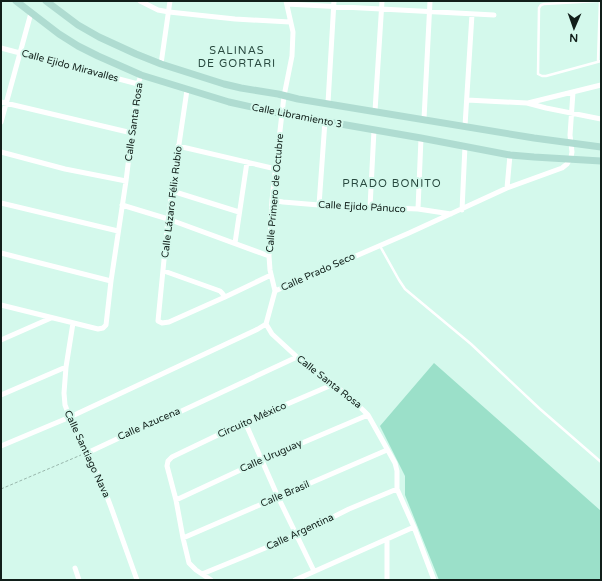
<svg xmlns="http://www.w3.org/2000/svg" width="602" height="581" viewBox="0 0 602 581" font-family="'Varela Round',sans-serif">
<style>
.pitch{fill:#9be0c9}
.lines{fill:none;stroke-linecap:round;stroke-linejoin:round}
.path{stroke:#99b7ac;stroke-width:1;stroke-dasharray:3 2;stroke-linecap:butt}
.lane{stroke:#fff;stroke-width:2.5}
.street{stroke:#fff;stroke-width:5}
.secondary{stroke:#afdcd1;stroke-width:7}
.labels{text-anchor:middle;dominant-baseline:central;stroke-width:4;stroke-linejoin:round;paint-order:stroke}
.street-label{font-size:10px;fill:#111f1a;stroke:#d4f9ec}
.neighbourhood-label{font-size:11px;letter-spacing:1px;fill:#28493f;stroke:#d4f9ec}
</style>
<rect width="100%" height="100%" fill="#d4f9ec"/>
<!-- pitch -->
<path class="pitch" d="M434,363L601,511V580H439L405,495V476L380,426Z"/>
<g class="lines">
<!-- path -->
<path class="path" d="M1,489L81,455"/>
<!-- lane -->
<path class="lane" d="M597,1L544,4L541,5L539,8L538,74L542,76H546L601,61
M598,61L600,1
M380,246L399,280L405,289L471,344L540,409L601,462"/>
<!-- street -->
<path class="street" d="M140,1L158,10L169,12L235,19L290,22
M287,4L494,15
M1,48L138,84
M161,64L170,1
M187,90L168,219L158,321L162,323L169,322L225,297L271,275
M467,100L527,103L546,108L601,119
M1,102L132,133
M328,103L334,1
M528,103L601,85
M375,111L382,1
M424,119L430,1
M1,122L31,13
M465,126L472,14
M178,146L276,169
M1,152L65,169L126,181
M507,188L510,155
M172,191L239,212
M272,200L283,202L319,205L418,209L451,214
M1,203L118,231
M122,205L168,219L269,256
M319,205L325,121
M370,207L374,130
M418,209L421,138
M462,210L465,146
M235,243L247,162
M1,253L111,281
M164,271L220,291L222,293L225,297
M275,291L409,233L507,188L562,168L567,164L571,157L572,152L570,135L573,92
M275,291L270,270L269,256L272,200L284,96L292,56L293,32L286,1
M1,305L98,329L103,328L106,325L111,281L126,181L138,84L141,75
M73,323L66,367L64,393L65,405L76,433L87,453L100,478L112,510L137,580
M266,324L272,334L297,357L334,384L363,410L368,415L395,463L397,471V489L414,527L434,580
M1,340L51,318
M1,395L66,367
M245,422L278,497L314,571
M1,446L70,417L258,329L266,324L275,291
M87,453L134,431L173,415L297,357
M176,500L262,460L368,415
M183,538L387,450
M387,539V580
M75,568L79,580
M202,574L297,535L349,509L397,489
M211,580L196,570L189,563L183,538L176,500L167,466L168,461L172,457L245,422L334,384
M295,580L414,527"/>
<!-- secondary -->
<path class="secondary" d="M16,1L59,34L78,46L98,56L141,75L229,102L283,114L421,138L510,155L534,157L601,161
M46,1L78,25L99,37L136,54L161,64L224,84L241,88L278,94L298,99L534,138L601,147"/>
</g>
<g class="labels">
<!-- street labels -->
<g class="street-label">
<text transform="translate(70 66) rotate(15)">Calle Ejido Miravalles</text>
<text transform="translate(297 116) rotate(11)">Calle Libramiento 3</text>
<text transform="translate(134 122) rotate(-82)">Calle Santa Rosa</text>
<text transform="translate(275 193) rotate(-85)">Calle Primero de Octubre</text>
<text transform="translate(172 202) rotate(-83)">Calle Lázaro Félix Rubio</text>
<text transform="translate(362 207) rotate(3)">Calle Ejido Pánuco</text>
<text transform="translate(318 272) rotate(-24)">Calle Prado Seco</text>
<text transform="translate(329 382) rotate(38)">Calle Santa Rosa</text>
<text transform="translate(252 420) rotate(-24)">Circuito México</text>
<text transform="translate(149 424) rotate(-24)">Calle Azucena</text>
<text transform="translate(87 454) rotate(65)">Calle Santiago Nava</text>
<text transform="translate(271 456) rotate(-24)">Calle Uruguay</text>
<text transform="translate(285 494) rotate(-23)">Calle Brasil</text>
<text transform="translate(300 532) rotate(-25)">Calle Argentina</text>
</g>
<!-- neighbourhood labels -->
<g class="neighbourhood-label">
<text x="237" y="50">SALINAS<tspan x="237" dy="13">DE GORTARI</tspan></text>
<text x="392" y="183">PRADO BONITO</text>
</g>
</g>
<!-- border -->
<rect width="602" height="581" fill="none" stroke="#111f1a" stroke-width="4"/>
<!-- north arrow -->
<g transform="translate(574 28) rotate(182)" stroke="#d4f9ec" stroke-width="3" paint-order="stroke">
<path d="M0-3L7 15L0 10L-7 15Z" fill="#111f1a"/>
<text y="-6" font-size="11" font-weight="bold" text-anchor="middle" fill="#111f1a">N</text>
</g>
</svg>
